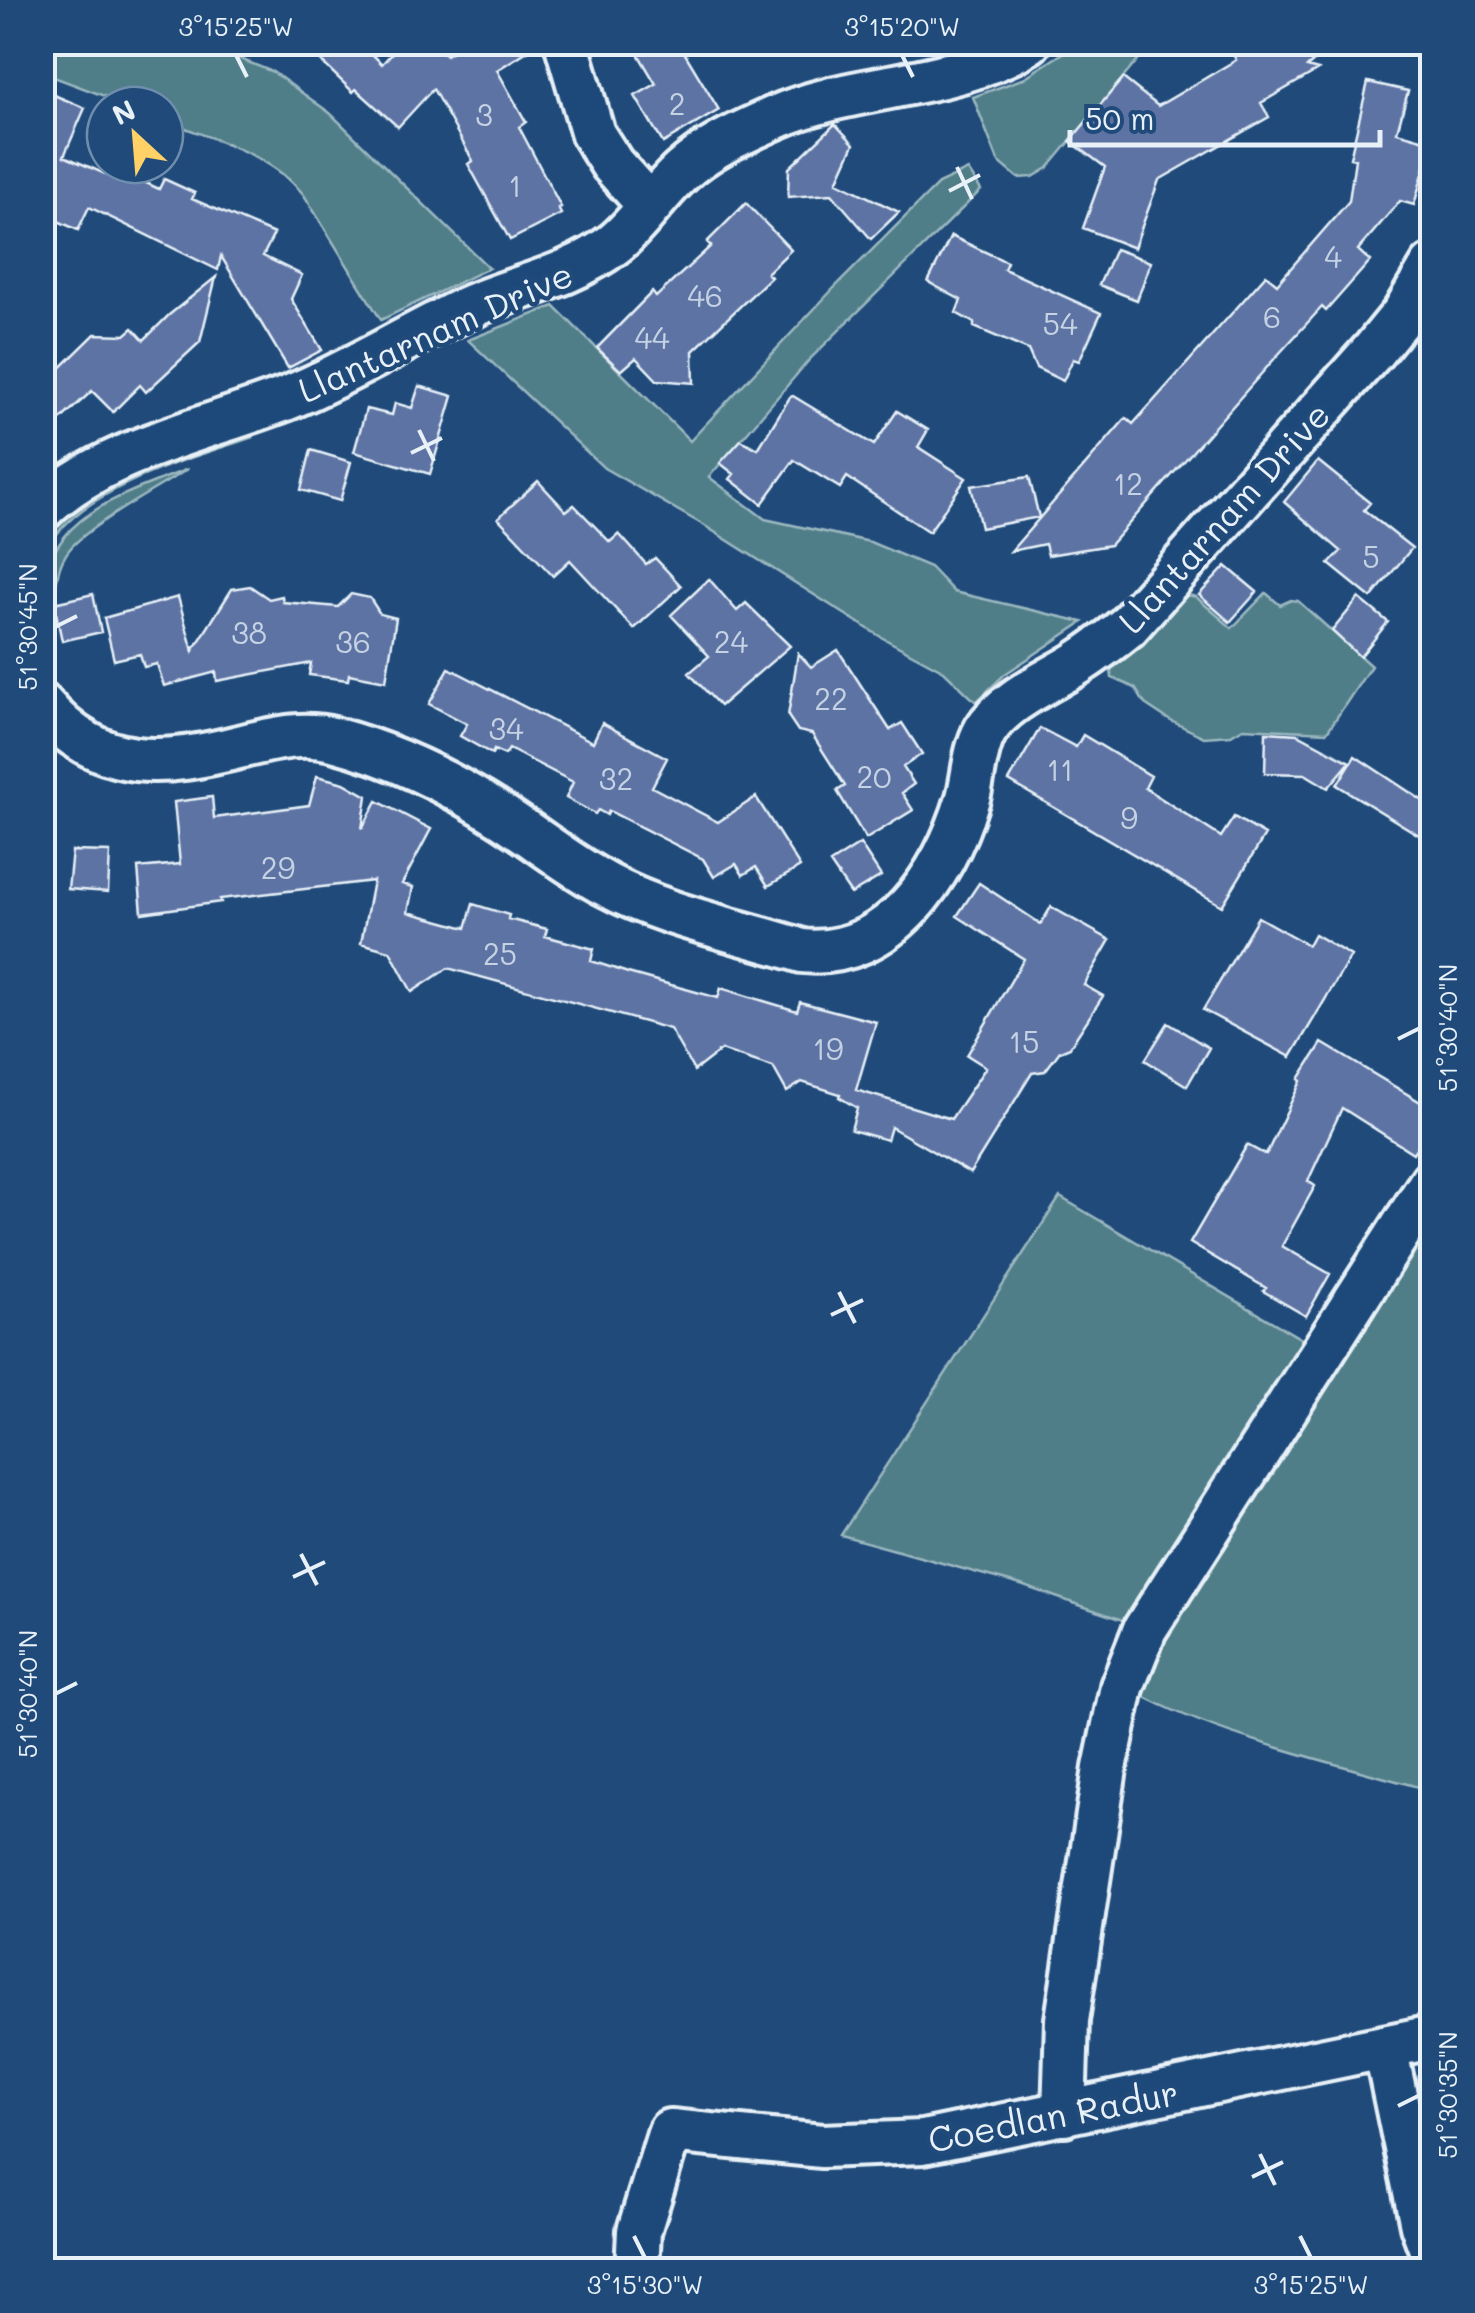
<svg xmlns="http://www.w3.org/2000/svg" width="1475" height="2313" viewBox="0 0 1475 2313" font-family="Mali,sans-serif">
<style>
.green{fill:#507e88;stroke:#9cb8c0;stroke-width:2.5}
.building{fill:#5d73a4;stroke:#e8f1f8;stroke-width:2.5}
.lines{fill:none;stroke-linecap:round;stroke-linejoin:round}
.minor-casing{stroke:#e8f1f8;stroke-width:50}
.minor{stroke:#1f4a7a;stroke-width:42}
.ticks{fill:none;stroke:#e8f1f8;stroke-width:4}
.labels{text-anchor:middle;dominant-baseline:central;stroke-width:9;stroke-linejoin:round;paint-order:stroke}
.number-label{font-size:30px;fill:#c5d2e3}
.street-label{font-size:35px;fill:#e8f1f8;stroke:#1f4a7a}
.neatline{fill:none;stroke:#e8f1f8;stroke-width:4}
.ticks-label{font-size:25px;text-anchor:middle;fill:#e8f1f8}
</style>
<rect width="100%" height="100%" fill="#1f4a7a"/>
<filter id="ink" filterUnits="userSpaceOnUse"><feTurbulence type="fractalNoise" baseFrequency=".01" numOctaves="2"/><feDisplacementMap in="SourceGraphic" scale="20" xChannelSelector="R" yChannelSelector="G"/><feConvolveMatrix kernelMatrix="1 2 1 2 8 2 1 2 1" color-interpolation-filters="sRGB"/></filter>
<g filter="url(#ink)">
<!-- green -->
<path class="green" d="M43,42L200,43L273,72L330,113L489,268L381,320L304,195C270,153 213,140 165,120V105H128L43,73Z
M1079,43H1152L1048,168L1033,177L1018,178L998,161L973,97L1022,79Z
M968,170L981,190L810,359L709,477L765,519L870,542L930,567L954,592L1083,622L1005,674L976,702L944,671L881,637L705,526L604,468L468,340L554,306L690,441L834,288L938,184Z
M251,431L253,437C188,460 71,489 43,557V540C89,477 180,456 251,431Z
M188,469C158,488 89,525 69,550C57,565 56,585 54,603L43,607C39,517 121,496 188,469Z
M1176,592L1196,597L1232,628L1266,593L1280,605L1291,600L1298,601L1371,666L1327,732L1243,728L1231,735L1204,737L1169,720L1145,704L1135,688L1112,678L1110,663Z
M1060,1197L1315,1347L1134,1624L1021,1585L841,1535Z
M1432,1205V1791C1337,1763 1223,1739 1135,1692L1158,1631Z"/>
<!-- building -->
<path class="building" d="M301,42H360L382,64L402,42H432L446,55L467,42H542L497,70L526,122L519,127L561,207L558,208L561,214L510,240L468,164L473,161L433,89L398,127L356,89L353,92Z
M631,42H678L719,110L663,143L635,96L656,84Z
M1227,42H1335L1307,67L1318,70L1261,103L1269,117L1159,180L1134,248L1083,228L1105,167L1070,141L1123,78L1158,106L1236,60Z
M1368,82L1408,91L1397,132L1432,142L1414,205L1400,201L1358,250L1370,261L1326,311L1322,307L1277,356L1110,545L1048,555L1045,544L1011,551L1126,418L1133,424L1266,275L1277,284L1349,201L1355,159L1350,158Z
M42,90L85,108L64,156L121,181L125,173L159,189L164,179L195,193L192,199L274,234L263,256L302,275L291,299L322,350L288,368L221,256L218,270L89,207L78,230L42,214Z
M835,124L854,144L837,182L899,212L871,239L832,194L788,197L789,168Z
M746,203L791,250L767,273L771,277L693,351L694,383L657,380L636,358L621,371L597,348L652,292L656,297L711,246L707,242Z
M951,236L1007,262L1004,269L1101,313L1079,361L1073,359L1063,381L1036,368L1028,350L974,327V323L956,313L961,300L928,282Z
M1115,249L1151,262L1137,300L1099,285Z
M216,277L200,342L146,392L140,385L113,412L92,391L58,422L42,406V386L95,334L125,335L133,328L144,340L169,315Z
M419,386L453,396L430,474L354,452L366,409L392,415L395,403L412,408Z
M793,396L874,445L897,411L928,430L918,447L966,478L929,532L847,477L840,488L794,460L762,504L730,479L734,474L720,463L741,440L758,449L790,397Z
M311,450L351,462L340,501L301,490Z
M1318,461L1370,503L1364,510L1412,548L1371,598L1329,564L1341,551L1284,502Z
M1029,477L1039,517L981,528L971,486Z
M538,481L566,511L574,505L610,542L619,534L646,564L655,558L681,586L634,629L570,560L553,576L498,518Z
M1226,566L1257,592L1230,622L1199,595Z
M709,579L737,611L746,603L790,646L720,706L689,673L709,656L671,615Z
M250,586L269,599L282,596L283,602L338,607L351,594L370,598L380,614L396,618L386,681L349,674L348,680L309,675L311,663L217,681L216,672L164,686L157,664L144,667L140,654L114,660L104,618L178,597L193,651L232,589Z
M93,594L101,632L62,641L54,603Z
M1359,598L1388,622L1360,657L1332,631Z
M838,650L890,730L902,723L922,754L903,767L914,784L902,793L913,810L866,839L837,791L845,786L812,734L798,731L788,716L798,653L811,667Z
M449,668L593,742L602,723L667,758L652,787L718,822L756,797L800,867L768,886L756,867L743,875L736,864L714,877L703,859L609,811L607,815L598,810L595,814L566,798L573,782L509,749L505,755L494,750L492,754L460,736L467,724L429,704Z
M1040,728L1076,747L1083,735L1151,776L1145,788L1221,837L1234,817L1265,835L1222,906L1009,781Z
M1266,732L1298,734L1350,762L1328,788L1305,774L1265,773Z
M1355,756L1432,807V843L1337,785Z
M317,776L344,783L367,796L362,829L377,801L431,829L402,884L413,887L408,912L466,928L473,904L509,915L508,919L547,929L545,936L594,949L591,961L628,973L718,998L721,988L797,1011L800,1002L876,1022L856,1090L951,1119L986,1067L967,1055L1024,959L957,916L979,883L1041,924L1051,907L1110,940L1084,985L1103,996L1070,1047L1060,1051L1045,1071L1032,1073L970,1173L891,1127L887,1140L851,1130L857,1108L839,1097L840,1094L802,1082L787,1092L773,1067L721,1050L694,1071L670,1029L448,968L412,992L390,951L361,943L373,881L220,899L221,902L142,913L138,868L180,864L174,802L212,797L214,818L309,805Z
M860,844L881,876L851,894L830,863Z
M72,851L110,852L108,892L68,889Z
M1258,917L1308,945L1314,934L1351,956L1291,1057L1203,1010Z
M1168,1023L1209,1048L1187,1086L1145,1060Z
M1322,1043L1432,1109V1124L1413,1153L1342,1108L1308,1181L1315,1186L1282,1246L1330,1274L1306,1316L1263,1291L1266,1288L1190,1243L1247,1145L1266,1155L1301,1081L1299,1079Z"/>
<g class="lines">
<defs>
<path id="minor" d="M566,42L593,134L612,164L649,205
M42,509C101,450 213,428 290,397C351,372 408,336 467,308C516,286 570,278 614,244C639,224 657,194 681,172C708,147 741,133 774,118C855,82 952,90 1029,42
M42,705C100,774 164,766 243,746C273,739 302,731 333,739C394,755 453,784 505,818C539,840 571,866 607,885C666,917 738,930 802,951C890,960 945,874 968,798C974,776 974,751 985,731C1004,700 1048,682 1078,663C1095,652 1111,640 1127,627L1373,351L1404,313L1432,266
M1385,2047L1422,2225L1432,2252
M1064,2114L1067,2020L1105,1768L1122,1687L1145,1629L1432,1181
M637,2270L639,2231L670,2131L822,2146L923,2142L1432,2037"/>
</defs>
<!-- minor casing -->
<use href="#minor" class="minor-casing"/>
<!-- minor -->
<use href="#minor" class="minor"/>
</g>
</g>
<!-- ticks -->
<path class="ticks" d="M236,55L247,77M902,55L913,77M957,167L972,199M949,191L980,175M419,430L434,461M411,453L442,438M55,627L77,616M1398,1039L1420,1028M839,1292L855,1323M831,1315L863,1300M301,1554L317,1585M293,1577L325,1562M55,1694L77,1683M1398,2106L1420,2095M1260,2154L1275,2185M1252,2177L1283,2162M634,2236L645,2258M1300,2236L1311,2258"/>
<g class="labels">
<!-- number labels -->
<g class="number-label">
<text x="677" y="103">2</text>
<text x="484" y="114">3</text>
<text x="515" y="185">1</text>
<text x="1333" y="256">4</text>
<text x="705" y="295">46</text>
<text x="1272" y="316">6</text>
<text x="1060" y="323">54</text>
<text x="652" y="337">44</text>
<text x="1128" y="483">12</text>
<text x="1371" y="556">5</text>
<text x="249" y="632">38</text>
<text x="353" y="641">36</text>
<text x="731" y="641">24</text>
<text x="831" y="698">22</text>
<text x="506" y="728">34</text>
<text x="1060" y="769">11</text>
<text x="874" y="776">20</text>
<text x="616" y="778">32</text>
<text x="1129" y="817">9</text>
<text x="278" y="867">29</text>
<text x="500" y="953">25</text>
<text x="1024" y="1041">15</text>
<text x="828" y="1048">19</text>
</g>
<!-- street labels -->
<g class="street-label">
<text transform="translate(435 331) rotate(-24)">Llantarnam Drive</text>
<text transform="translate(1223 517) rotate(-48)">Llantarnam Drive</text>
<text transform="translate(1053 2115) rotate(-11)">Coedlan Radur</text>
</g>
</g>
<!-- margin -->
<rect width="1475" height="2313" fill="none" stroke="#1f4a7a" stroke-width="110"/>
<!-- north arrow -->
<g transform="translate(135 135) rotate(334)"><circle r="48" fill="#1f4a7a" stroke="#6f8dac" stroke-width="2.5"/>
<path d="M0-8L18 38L0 25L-18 38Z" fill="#ffd166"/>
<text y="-15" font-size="28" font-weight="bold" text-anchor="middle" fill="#e8f1f8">N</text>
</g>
<!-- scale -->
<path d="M1070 130v15h310v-15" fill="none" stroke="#e8f1f8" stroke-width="5"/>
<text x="1085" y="130" font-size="30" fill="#e8f1f8" stroke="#1f4a7a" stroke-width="8" paint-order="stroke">50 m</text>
<rect x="55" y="55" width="1365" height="2203" class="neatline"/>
<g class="ticks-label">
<text x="236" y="36">3°15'25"W</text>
<text x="902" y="36">3°15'20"W</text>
<text transform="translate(28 627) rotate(-90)" y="9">51°30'45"N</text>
<text transform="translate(1448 1028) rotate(-90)" y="9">51°30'40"N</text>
<text transform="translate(28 1694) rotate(-90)" y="9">51°30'40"N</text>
<text transform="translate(1448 2095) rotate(-90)" y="9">51°30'35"N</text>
<text x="645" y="2294">3°15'30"W</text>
<text x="1311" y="2294">3°15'25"W</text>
</g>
</svg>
